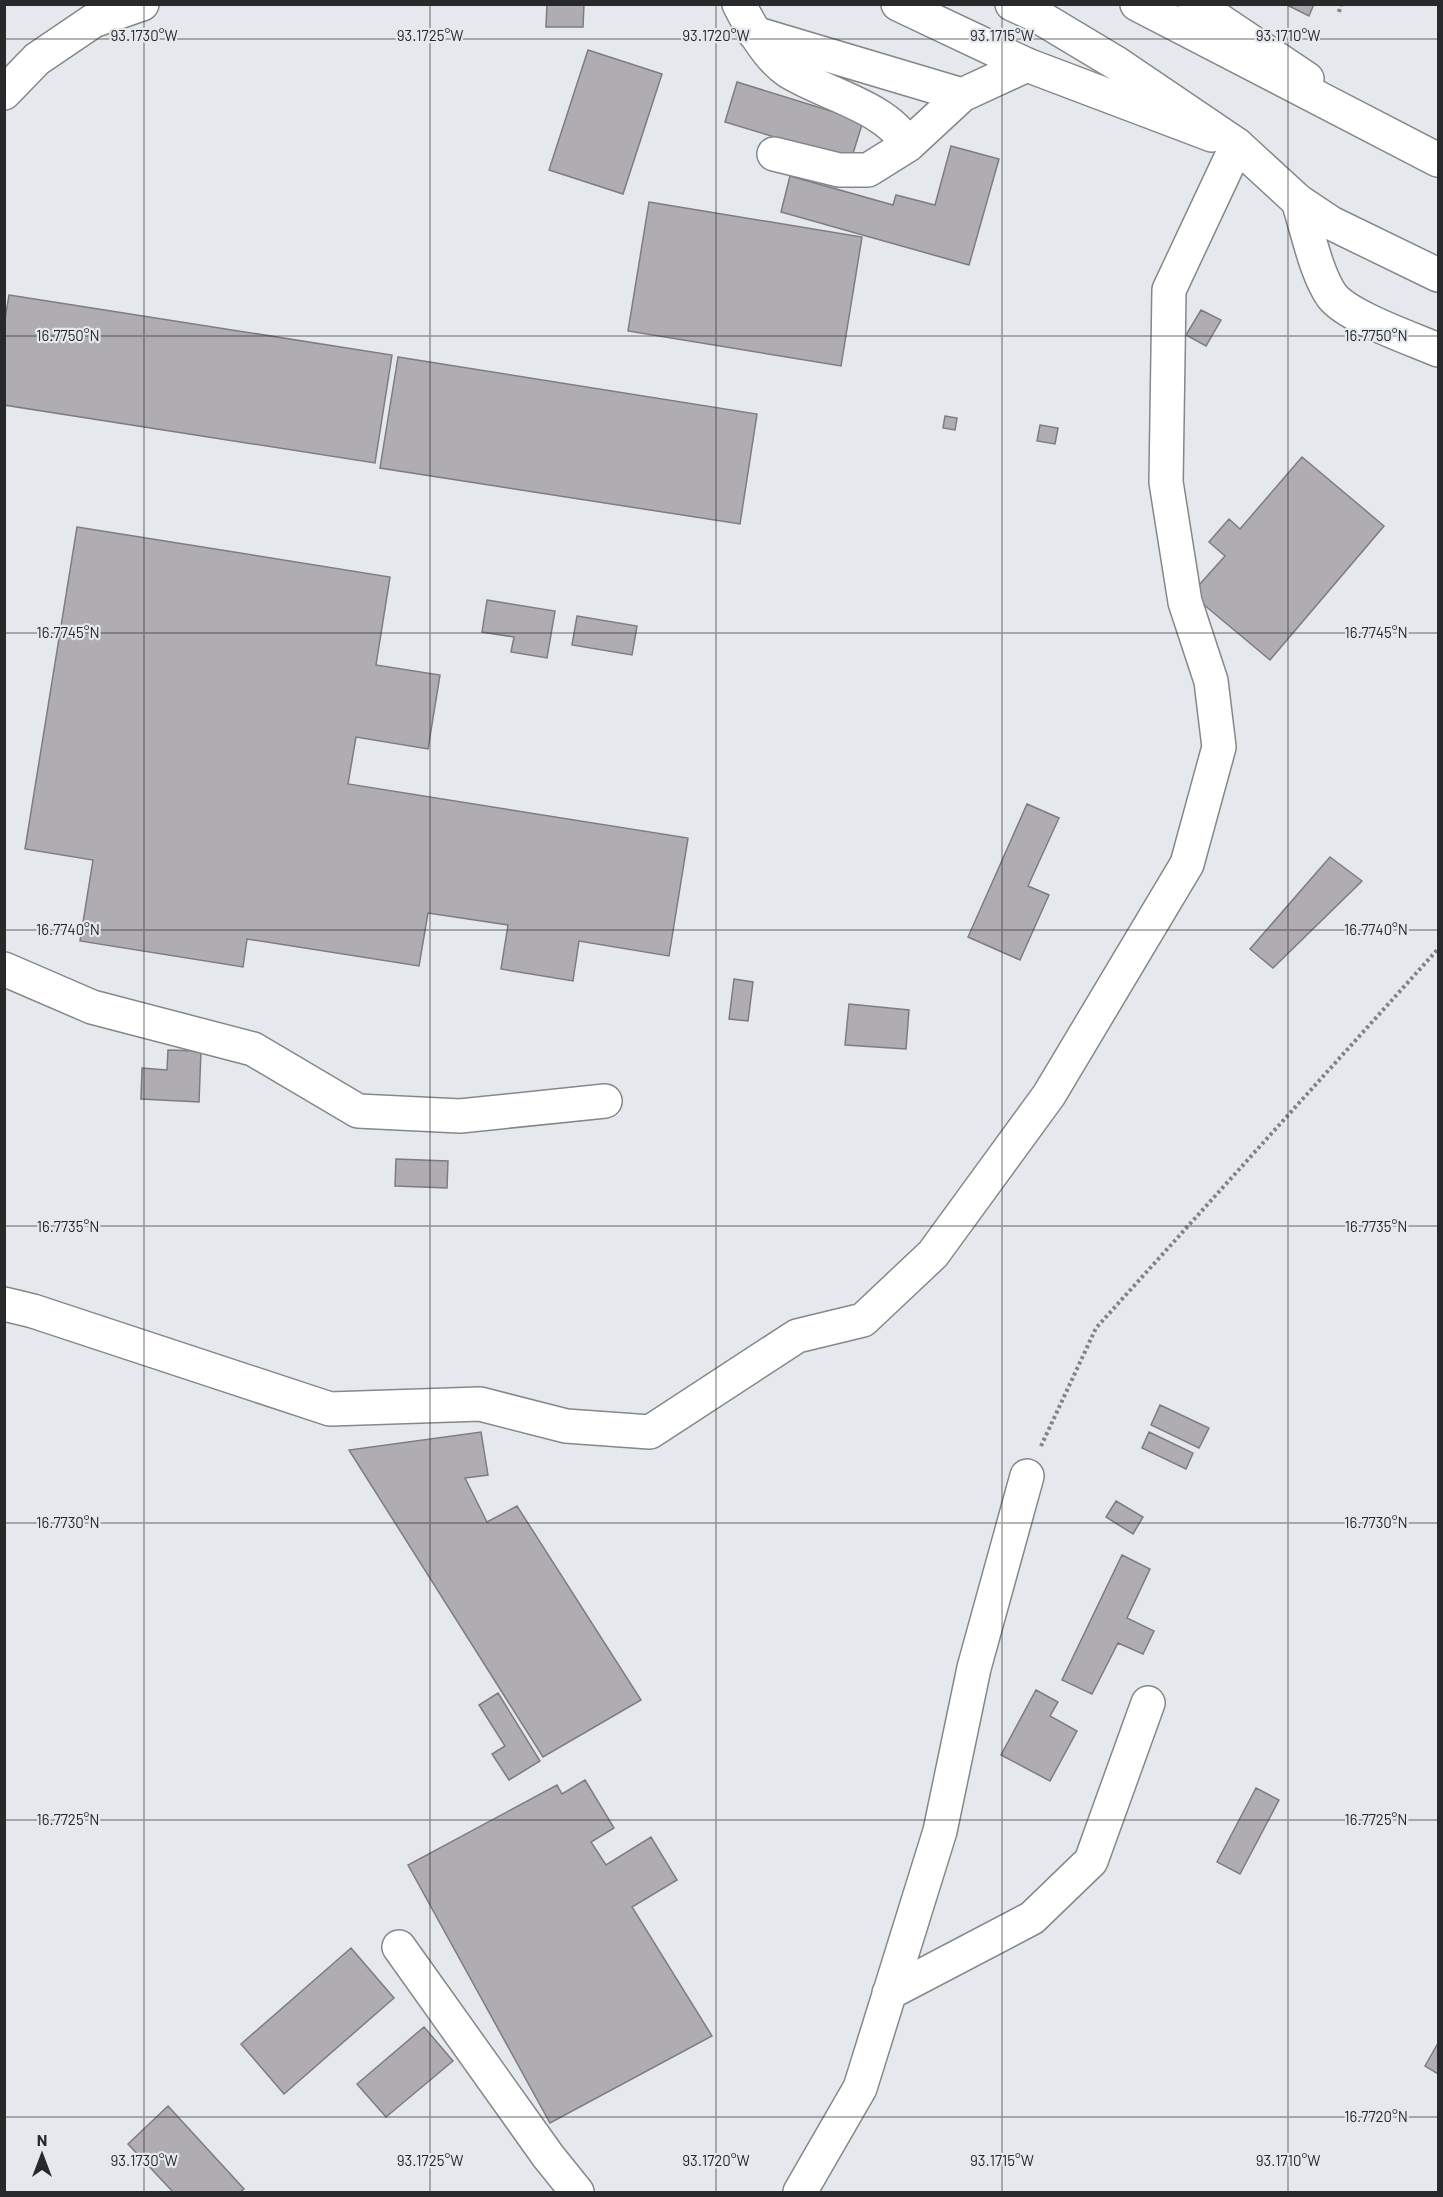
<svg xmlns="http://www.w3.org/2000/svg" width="1443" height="2197" viewBox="0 0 1443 2197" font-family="Barlow,sans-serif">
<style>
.building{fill:#afadb1;stroke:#7e7c80;stroke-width:1.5}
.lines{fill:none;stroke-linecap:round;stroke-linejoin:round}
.minor-casing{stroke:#84888b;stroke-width:36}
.major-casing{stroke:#84888b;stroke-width:36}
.highway-casing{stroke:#84888b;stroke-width:36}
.path{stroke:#808386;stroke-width:4;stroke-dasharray:3 3;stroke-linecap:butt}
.minor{stroke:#fff;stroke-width:33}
.major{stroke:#fff;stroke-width:33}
.highway{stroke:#fff;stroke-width:33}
.ticks{fill:none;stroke:#28292b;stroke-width:1.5;stroke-opacity:0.45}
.ticks-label{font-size:15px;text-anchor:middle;fill:#28292b;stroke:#e5e9ed;stroke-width:4.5;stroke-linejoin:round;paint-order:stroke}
</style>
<rect width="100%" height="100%" fill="#e5e9ed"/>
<!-- building -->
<path class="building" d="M547,4H584L583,27H546Z
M1285,4H1314L1309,16Z
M588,50L662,74L623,194L549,170Z
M737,82L863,121L851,160L725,122Z
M951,146L999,159L969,265L781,212L790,176L893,205L896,195L935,205Z
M649,202L862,237L841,366L628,331Z
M9,295L392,355L375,463L4,405V325Z
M1201,310L1221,320L1206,346L1186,335Z
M398,357L757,414L740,524L380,468Z
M945,416L957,418L955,430L943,428Z
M1040,425L1058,428L1055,444L1037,441Z
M1302,457L1384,526L1270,660L1191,594L1225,556L1209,542L1229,519L1240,529Z
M77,527L390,577L376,665L440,675L428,749L356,737L348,784L688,838L669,956L579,941L573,981L501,969L508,925L428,913L419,966L247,939L243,967L80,941L93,860L25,849Z
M487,600L555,611L547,658L511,652L514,637L482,632Z
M577,616L637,626L632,655L572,645Z
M1027,804L1059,818L1028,886L1049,895L1020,960L968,937Z
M1330,857L1362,881L1273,968L1250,949Z
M734,979L753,982L748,1021L729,1019Z
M849,1004L909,1010L906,1049L845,1045Z
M168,1050L201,1051L199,1102L141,1099L142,1068L167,1070Z
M396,1159L448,1161L447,1188L395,1186Z
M1160,1405L1209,1428L1199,1448L1151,1425Z
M481,1432L488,1475L465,1478L487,1522L517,1506L641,1700L543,1757L349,1450Z
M1149,1432L1193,1453L1186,1469L1142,1448Z
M1116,1501L1143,1517L1133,1534L1106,1517Z
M1122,1555L1150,1569L1127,1618L1154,1631L1143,1654L1118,1643L1092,1694L1062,1680Z
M1036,1690L1058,1702L1050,1716L1077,1731L1050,1781L1001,1755Z
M498,1693L540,1761L509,1780L492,1754L505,1746L479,1705Z
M585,1780L614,1828L591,1842L606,1865L651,1837L677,1880L632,1907L712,2036L550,2123L408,1865L557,1785L562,1794Z
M1256,1788L1279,1800L1240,1874L1217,1862Z
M351,1948L394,1998L284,2094L241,2044Z
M424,2027L453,2061L386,2117L357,2084Z
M1438,2043V2074L1425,2066Z
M168,2106L244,2189L240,2192H173L128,2144Z"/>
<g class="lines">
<defs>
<path id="minor" d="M739,4C750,26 767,57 788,71C824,94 886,106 908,145
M754,33L962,95
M774,154L839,170H868L908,145L962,95L1027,65
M1298,201C1307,228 1316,274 1332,296C1348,317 1413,339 1438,350
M4,969L92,1007L253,1049L358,1111L460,1116L605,1101
M4,1304L33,1311L330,1409L480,1404L566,1426L650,1432L797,1336L863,1320L933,1254L1049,1095L1187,864L1219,747L1211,681L1185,602L1166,482L1169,290L1237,145
M399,1947L548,2156L577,2192
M889,1993L1032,1918L1091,1861L1148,1703
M800,2192L860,2088L940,1831L974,1668L1027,1476"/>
<path id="major" d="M898,4L1027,65L1212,135
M1195,4L1307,79
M4,93L37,59L93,21L142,4"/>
<path id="highway" d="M1012,4L1036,15L1116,63L1237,145L1298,201L1331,223L1438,275
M1137,4L1438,160"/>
</defs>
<!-- minor casing -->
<use href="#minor" class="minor-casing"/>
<!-- major casing -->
<use href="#major" class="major-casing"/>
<!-- highway casing -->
<use href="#highway" class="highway-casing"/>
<!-- path -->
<path class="path" d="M1339,12L1341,4
M1041,1446L1096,1328L1438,949"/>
<!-- minor -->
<use href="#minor" class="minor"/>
<!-- major -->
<use href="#major" class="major"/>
<!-- highway -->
<use href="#highway" class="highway"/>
</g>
<!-- ticks -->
<path class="ticks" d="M144,4V2192M430,4V2192M716,4V2192M1002,4V2192M1288,4V2192M4,39H1438M4,336H1438M4,633H1438M4,930H1438M4,1226H1438M4,1523H1438M4,1820H1438M4,2117H1438"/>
<g class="ticks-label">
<text x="144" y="41">93.1730°W</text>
<text x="430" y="41">93.1725°W</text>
<text x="716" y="41">93.1720°W</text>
<text x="1002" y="41">93.1715°W</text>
<text x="1288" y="41">93.1710°W</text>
<text x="68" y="341">16.7750°N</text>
<text x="1376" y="341">16.7750°N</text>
<text x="68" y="638">16.7745°N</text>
<text x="1376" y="638">16.7745°N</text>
<text x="68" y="935">16.7740°N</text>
<text x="1376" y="935">16.7740°N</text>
<text x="68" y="1232">16.7735°N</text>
<text x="1376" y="1232">16.7735°N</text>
<text x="68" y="1528">16.7730°N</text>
<text x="1376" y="1528">16.7730°N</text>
<text x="68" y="1825">16.7725°N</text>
<text x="1376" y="1825">16.7725°N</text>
<text x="1376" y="2122">16.7720°N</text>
<text x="144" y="2166">93.1730°W</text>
<text x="430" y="2166">93.1725°W</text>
<text x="716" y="2166">93.1720°W</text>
<text x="1002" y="2166">93.1715°W</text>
<text x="1288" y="2166">93.1710°W</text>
</g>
<!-- border -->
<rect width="1443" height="2197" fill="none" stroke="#28292b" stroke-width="12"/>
<!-- north arrow -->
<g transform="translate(42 2155)" stroke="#e5e9ed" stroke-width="4.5" paint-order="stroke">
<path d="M0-4.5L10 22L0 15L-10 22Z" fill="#28292b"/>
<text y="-9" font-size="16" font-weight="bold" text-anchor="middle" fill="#28292b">N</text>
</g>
</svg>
